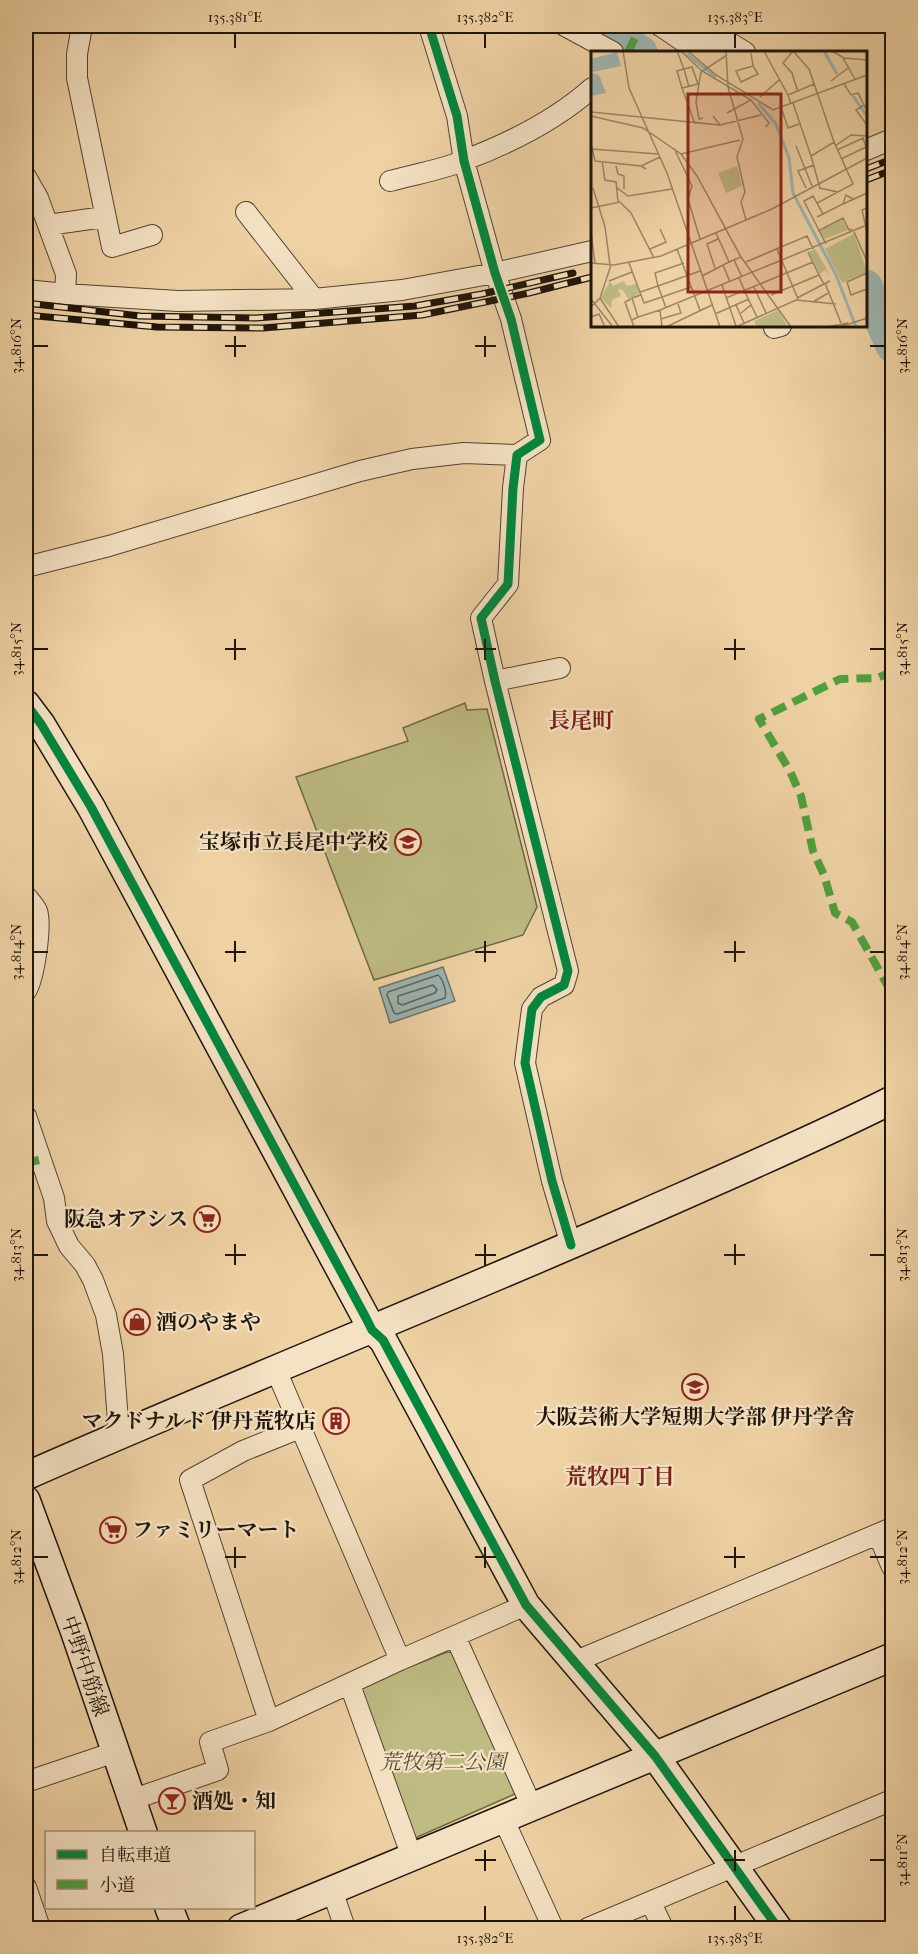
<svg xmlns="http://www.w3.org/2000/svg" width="918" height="1954" viewBox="0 0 918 1954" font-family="'IM FELL French Canon','Noto Serif JP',serif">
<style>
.green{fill:#bebb83;stroke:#6e6846;stroke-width:1.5}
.water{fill:#9db5b1;stroke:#6a756d;stroke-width:1.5}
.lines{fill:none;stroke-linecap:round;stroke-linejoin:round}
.shore{stroke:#5e645c;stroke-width:1.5}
.river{stroke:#9db5b1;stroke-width:33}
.street-casing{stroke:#52442f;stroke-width:22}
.secondary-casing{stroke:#1e1408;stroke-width:30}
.street{stroke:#f5e2c4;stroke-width:20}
.secondary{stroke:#f5e2c4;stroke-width:27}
.rail-casing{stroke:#1e1408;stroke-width:7}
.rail{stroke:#f5e2c4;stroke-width:4.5;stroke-dasharray:14;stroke-linecap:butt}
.quiet{stroke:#4fa03e;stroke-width:8;stroke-dasharray:15 8;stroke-linecap:butt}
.cycleway-casing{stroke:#f5e2c4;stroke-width:13}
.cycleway{stroke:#00873e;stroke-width:9}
.ticks{fill:none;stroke:#1e1408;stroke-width:2}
.labels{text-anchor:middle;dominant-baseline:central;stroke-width:4.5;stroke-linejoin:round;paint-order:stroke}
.poi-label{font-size:21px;font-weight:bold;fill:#1e1408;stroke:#f5e2c4;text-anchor:end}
.street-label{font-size:21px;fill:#1e1408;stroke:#f5e2c4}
.park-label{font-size:21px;font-style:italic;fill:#564e33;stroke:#f5e2c4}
.neighbourhood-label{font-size:22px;font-weight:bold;fill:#7a1f14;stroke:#f5e2c4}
.inset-river{fill:none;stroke:#9db5b1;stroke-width:3}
.inset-road{fill:none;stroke:#9b8666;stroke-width:1.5}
.view{fill:#8f2418;fill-opacity:0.15;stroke:#8f2418;stroke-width:3}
.inset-edge{fill:none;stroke:#1e1408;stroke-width:3}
.neatline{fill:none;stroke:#1e1408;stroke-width:2}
.ticks-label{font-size:15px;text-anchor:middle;fill:#1e1408}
</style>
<rect width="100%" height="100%" fill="#efd2a4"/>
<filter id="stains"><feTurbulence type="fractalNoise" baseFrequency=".00333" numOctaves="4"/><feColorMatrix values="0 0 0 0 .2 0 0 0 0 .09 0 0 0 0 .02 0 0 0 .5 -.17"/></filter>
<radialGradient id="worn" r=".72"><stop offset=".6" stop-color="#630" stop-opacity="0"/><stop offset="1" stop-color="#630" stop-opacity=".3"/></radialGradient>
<!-- green -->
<path class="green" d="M465,703L467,710L487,709L537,907L523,935L374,980L296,777L408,741L403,728Z
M447,1652L455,1653L517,1793L413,1839L359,1692L364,1685Z"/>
<!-- water -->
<path class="water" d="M443,967L455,1001L390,1023L379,988Z"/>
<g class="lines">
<!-- shore -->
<path class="shore" d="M438,975C443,979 447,992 445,998L397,1014L394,1013L387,995L388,992Z
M433,985L437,990L435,993L402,1005L398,1003V996Z"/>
<!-- river -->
<path class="river" d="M595,26L641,52
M866,286L892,346"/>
<defs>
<path id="street" d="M82,26L77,54V78L112,247L152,235
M429,26L457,116L464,161L495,273L511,319L540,440L517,455L513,488L508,584L481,618L495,681L568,971L564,985L541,997L532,1009L525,1063L552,1181L571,1245
M565,26L613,52
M660,26L711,31L745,52
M662,27L690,46L703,41L719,51
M866,150L892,139
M26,177L38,198L66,274L65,294
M390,181C415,174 442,170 465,160C510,143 557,119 592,88
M48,225L104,217
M26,290L65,294L178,301L314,299L246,212
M314,299L402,290L495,273L592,251
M774,328L781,326
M26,567L109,546L360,471L412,459L464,453L517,455
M495,681L560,668
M26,896C29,900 35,906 37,911C42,925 34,979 26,991
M26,1116L54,1198L57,1221L69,1246L85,1265L93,1280L106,1315L113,1354L119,1435
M276,1370L400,1660L526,1605
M878,1534L892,1567
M455,1636L532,1807
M574,1662L892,1528
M350,1685L412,1857
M269,1721L190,1480L243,1451L300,1428
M26,1782L115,1752
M131,1800L218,1770L210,1742L269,1721L400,1660
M503,1818L553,1928
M26,1887L40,1928
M332,1890L345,1928
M651,1903L663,1928
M588,1928L892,1800"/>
<path id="secondary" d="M26,704L41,724L91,807L366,1318L372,1330L383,1340L526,1605L655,1756L778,1928
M26,1476C230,1386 437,1304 642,1214C726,1177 810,1141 892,1100
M26,1500L74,1630L143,1832
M169,1908L177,1928
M241,1928L892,1657"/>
</defs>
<!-- street casing -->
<use href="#street" class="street-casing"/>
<!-- secondary casing -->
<use href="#secondary" class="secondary-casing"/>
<!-- street -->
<use href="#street" class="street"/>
<!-- secondary -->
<use href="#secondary" class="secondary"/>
<defs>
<path id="rail" d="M866,169L892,159
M866,180L892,170
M26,303L140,316L256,318L415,306L482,294L573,273
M26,315L157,327L263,328L422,315L529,293L592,277"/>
</defs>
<!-- rail casing -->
<use href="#rail" class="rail-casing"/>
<!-- rail -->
<use href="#rail" class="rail"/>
<!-- quiet -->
<path class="quiet" d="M628,52L641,26
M890,990L852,922L835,913L824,875L813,851L801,796L790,771L759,719L840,679L877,678L892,672
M26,1163L39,1160"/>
<defs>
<path id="cycleway" d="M429,26L457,116L464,161L495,273L511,319L540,440L517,455L513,488L508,584L481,618L495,681L568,971L564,985L541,997L532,1009L525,1063L552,1181L571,1245
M26,704L41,724L91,807L366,1318L372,1330L383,1340L526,1605L655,1756L778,1928"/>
</defs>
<!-- cycleway casing -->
<use href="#cycleway" class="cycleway-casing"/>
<!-- cycleway -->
<use href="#cycleway" class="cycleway"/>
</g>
<!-- ticks -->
<path class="ticks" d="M235,33V48M485,33V48M735,33V48M235,336V357M485,336V357M33,346H48M225,346H246M475,346H496M870,346H885M235,639V660M485,639V660M735,639V660M33,649H48M225,649H246M475,649H496M724,649H745M870,649H885M235,941V962M485,941V962M735,941V962M33,952H48M225,952H246M475,952H496M724,952H745M870,952H885M235,1244V1265M485,1244V1265M735,1244V1265M33,1255H48M225,1255H246M475,1255H496M724,1255H745M870,1255H885M235,1547V1568M485,1547V1568M735,1547V1568M33,1557H48M225,1557H246M475,1557H496M724,1557H745M870,1557H885M485,1850V1871M735,1850V1871M475,1860H496M724,1860H745M870,1860H885M485,1906V1921M735,1906V1921"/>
<!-- icons -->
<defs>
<symbol id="school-ring" viewBox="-11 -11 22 22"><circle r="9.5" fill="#f5e2c4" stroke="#8f2418" stroke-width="1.5"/><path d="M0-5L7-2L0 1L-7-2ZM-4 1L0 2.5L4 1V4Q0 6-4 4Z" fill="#8f2418"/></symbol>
<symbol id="supermarket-ring" viewBox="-11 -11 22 22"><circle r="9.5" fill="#f5e2c4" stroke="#8f2418" stroke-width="1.5"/><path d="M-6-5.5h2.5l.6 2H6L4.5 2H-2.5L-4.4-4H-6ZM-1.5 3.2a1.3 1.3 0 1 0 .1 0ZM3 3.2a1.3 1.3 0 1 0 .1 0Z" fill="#8f2418"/></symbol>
<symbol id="shop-ring" viewBox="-11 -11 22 22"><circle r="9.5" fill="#f5e2c4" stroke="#8f2418" stroke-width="1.5"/><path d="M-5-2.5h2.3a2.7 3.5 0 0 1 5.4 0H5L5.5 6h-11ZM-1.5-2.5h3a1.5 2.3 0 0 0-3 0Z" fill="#8f2418"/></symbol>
<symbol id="university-ring" viewBox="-11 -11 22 22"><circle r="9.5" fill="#f5e2c4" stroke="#8f2418" stroke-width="1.5"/><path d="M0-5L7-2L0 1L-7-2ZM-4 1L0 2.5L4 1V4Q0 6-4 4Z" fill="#8f2418"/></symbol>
<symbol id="building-ring" viewBox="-11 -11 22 22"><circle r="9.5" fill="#f5e2c4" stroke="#8f2418" stroke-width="1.5"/><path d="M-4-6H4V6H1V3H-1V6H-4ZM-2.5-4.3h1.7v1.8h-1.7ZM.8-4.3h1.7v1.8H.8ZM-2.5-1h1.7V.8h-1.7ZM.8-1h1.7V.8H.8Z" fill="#8f2418"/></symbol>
<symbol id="bar-ring" viewBox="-11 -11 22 22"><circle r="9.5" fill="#f5e2c4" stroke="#8f2418" stroke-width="1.5"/><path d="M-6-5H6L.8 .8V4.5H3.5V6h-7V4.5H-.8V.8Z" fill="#8f2418"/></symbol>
</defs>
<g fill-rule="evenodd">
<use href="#school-ring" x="393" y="827" width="30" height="30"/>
<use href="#supermarket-ring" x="192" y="1204" width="30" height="30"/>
<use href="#shop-ring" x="122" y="1307" width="30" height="30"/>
<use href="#university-ring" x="680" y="1372" width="30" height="30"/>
<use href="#building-ring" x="321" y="1406" width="30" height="30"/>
<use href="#supermarket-ring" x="98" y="1515" width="30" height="30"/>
<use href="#bar-ring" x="157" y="1786" width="30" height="30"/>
</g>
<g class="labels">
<!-- poi labels -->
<g class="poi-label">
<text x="388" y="842">宝塚市立長尾中学校</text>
<text x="188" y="1219">阪急オアシス</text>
<text x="156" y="1322" text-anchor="start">酒のやまや</text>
<text x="695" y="1417" text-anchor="middle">大阪芸術大学短期大学部 伊丹学舎</text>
<text x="316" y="1421">マクドナルド 伊丹荒牧店</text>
<text x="132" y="1530" text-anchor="start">ファミリーマート</text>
<text x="192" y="1801" text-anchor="start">酒処・知</text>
</g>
<!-- street labels -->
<g class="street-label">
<text transform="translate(85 1666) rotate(71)">中野中筋線</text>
</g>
<!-- park labels -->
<g class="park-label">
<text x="443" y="1762">荒牧第二公園</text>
</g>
<!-- neighbourhood labels -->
<g class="neighbourhood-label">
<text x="581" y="721">長尾町</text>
<text x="620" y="1477">荒牧四丁目</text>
</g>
</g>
<!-- overview -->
<g transform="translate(591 51)">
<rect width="276" height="276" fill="#efd2a4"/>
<path d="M146,115L151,135L135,142L127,122ZM251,169L257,179L234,188L228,180ZM263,183L276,221L251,232L234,198ZM224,198L234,215L238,224L234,219L229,223L218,201ZM19,230L22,235L33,230L36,235L45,233L49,243L37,248L32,239L27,238L30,245L21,249L20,257L10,247ZM187,259L197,276H166L163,270Z" fill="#bebb83"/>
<path d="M26,1L30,15L2,21L0,8ZM0,22L8,24L15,42L0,45Z" fill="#9db5b1"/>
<path class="inset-river" d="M233,0L246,23M96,3L125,26M262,45L276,65M167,52L185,73L198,107L202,142L245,224L265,276"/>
<path class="inset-road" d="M32,0L38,37L76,122L129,276M86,0L93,18L86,20L91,37L107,33M90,0L111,20L160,49L136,62M97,0L125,24L182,59L276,24M102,0H202M241,0L253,7L276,9M135,1L137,36L152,88L146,106L154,141L150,151L155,169M160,2L162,15L145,20L150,31L167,23L162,15M174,2L197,44M252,7L264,28M240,30L257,17M253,33L260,44L267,42L276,60M98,36L93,18L101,16L107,33M91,37L104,73M207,41L201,22L192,12L202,0L218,18L243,91M169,46L188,29M160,49L178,72L175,76M202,52L220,105M200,53L197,44L223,33M273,54L265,59L276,74M190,56L197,77L208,73M0,61L129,74L122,65M0,65L52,77L90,103L106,125L150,206L200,276M112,67L108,68L105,51L110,21L136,4M129,74L170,64M0,92L4,110L50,115M205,95L221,135M244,95L260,84L276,85M83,97L101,135L97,148L109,188M0,98L67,103M246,99L272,87L275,96M90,103L149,89M250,108L275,96L276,99M11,110L14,129L25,131L27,151M25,115L27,123L33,125V138M55,118L50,115L69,106M25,136L37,145L81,138M2,137L14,176L19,214M215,137L207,120L223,114M228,137L247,141M229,137L220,105L243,91L262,133L226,152L232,163M226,152L222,145L213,150L235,193M252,153L276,142M0,157L29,151L40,162L63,207M276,157L271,159L276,181M226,166L252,153L255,144L262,148M0,180L4,213M227,180L252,167L258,179L261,178M263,181L276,210M125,182L138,211L150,206M59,198L75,191L69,178M86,198L109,259M186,198L207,248M217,201L228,224M143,209L151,226M155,211L216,185L222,198M0,212L23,214L70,205L181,158L276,107M38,212L50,244M93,212L64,222L67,235L109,220M132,214L139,231M124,217L116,193L127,188M276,222L256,231L260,244L276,238M111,225L138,211M148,227L160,254M18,230L41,221M234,232L250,272M131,234L145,275M163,236L175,262M49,241L67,235L71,246L100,236M180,244L228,224L233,233L239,230M9,247L28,276M135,247L222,211M206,247L233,233M0,248L22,276M40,248L34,251L43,276M222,251L239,241M145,254L153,272M0,256L9,247L20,214M69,259L276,174M150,262L160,254L166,266M124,263L158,248M0,266L8,263L14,276M47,266L69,259L71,276M70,268L90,262L87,253M41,269L47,266L41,247L50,244L53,252L71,246L75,257M75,276L121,254M145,276L205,249L245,253M236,276L257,272M249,276L276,267"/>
<path class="view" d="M97,43H190V241H97Z"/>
<rect width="276" height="276" class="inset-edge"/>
</g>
<!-- margin -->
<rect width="918" height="1954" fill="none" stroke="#efd2a4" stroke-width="66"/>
<!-- legend -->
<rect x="45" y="1831" width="210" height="78" fill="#f5e2c4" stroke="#9f9079" stroke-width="1.5"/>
<rect x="57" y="1850" width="30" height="9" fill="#00873e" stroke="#9f9079" stroke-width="1.5"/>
<text x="99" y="1861" font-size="18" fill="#1e1408">自転車道</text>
<rect x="57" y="1880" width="30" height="9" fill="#4fa03e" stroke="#9f9079" stroke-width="1.5"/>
<text x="99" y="1891" font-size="18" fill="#1e1408">小道</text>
<rect x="33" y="33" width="852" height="1888" class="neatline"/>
<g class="ticks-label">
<text x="235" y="22">135.381°E</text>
<text x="485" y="22">135.382°E</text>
<text x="735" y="22">135.383°E</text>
<text transform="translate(16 346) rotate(-90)" y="5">34.816°N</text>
<text transform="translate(902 346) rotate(-90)" y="5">34.816°N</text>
<text transform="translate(16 649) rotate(-90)" y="5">34.815°N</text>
<text transform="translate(902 649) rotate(-90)" y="5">34.815°N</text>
<text transform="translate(16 952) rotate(-90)" y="5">34.814°N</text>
<text transform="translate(902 952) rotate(-90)" y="5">34.814°N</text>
<text transform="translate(16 1255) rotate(-90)" y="5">34.813°N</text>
<text transform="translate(902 1255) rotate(-90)" y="5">34.813°N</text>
<text transform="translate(16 1557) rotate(-90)" y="5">34.812°N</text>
<text transform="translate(902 1557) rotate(-90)" y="5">34.812°N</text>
<text transform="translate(902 1860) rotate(-90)" y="5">34.811°N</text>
<text x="485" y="1943">135.382°E</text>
<text x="735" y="1943">135.383°E</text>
</g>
<rect width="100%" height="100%" filter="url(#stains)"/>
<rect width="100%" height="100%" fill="url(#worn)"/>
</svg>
